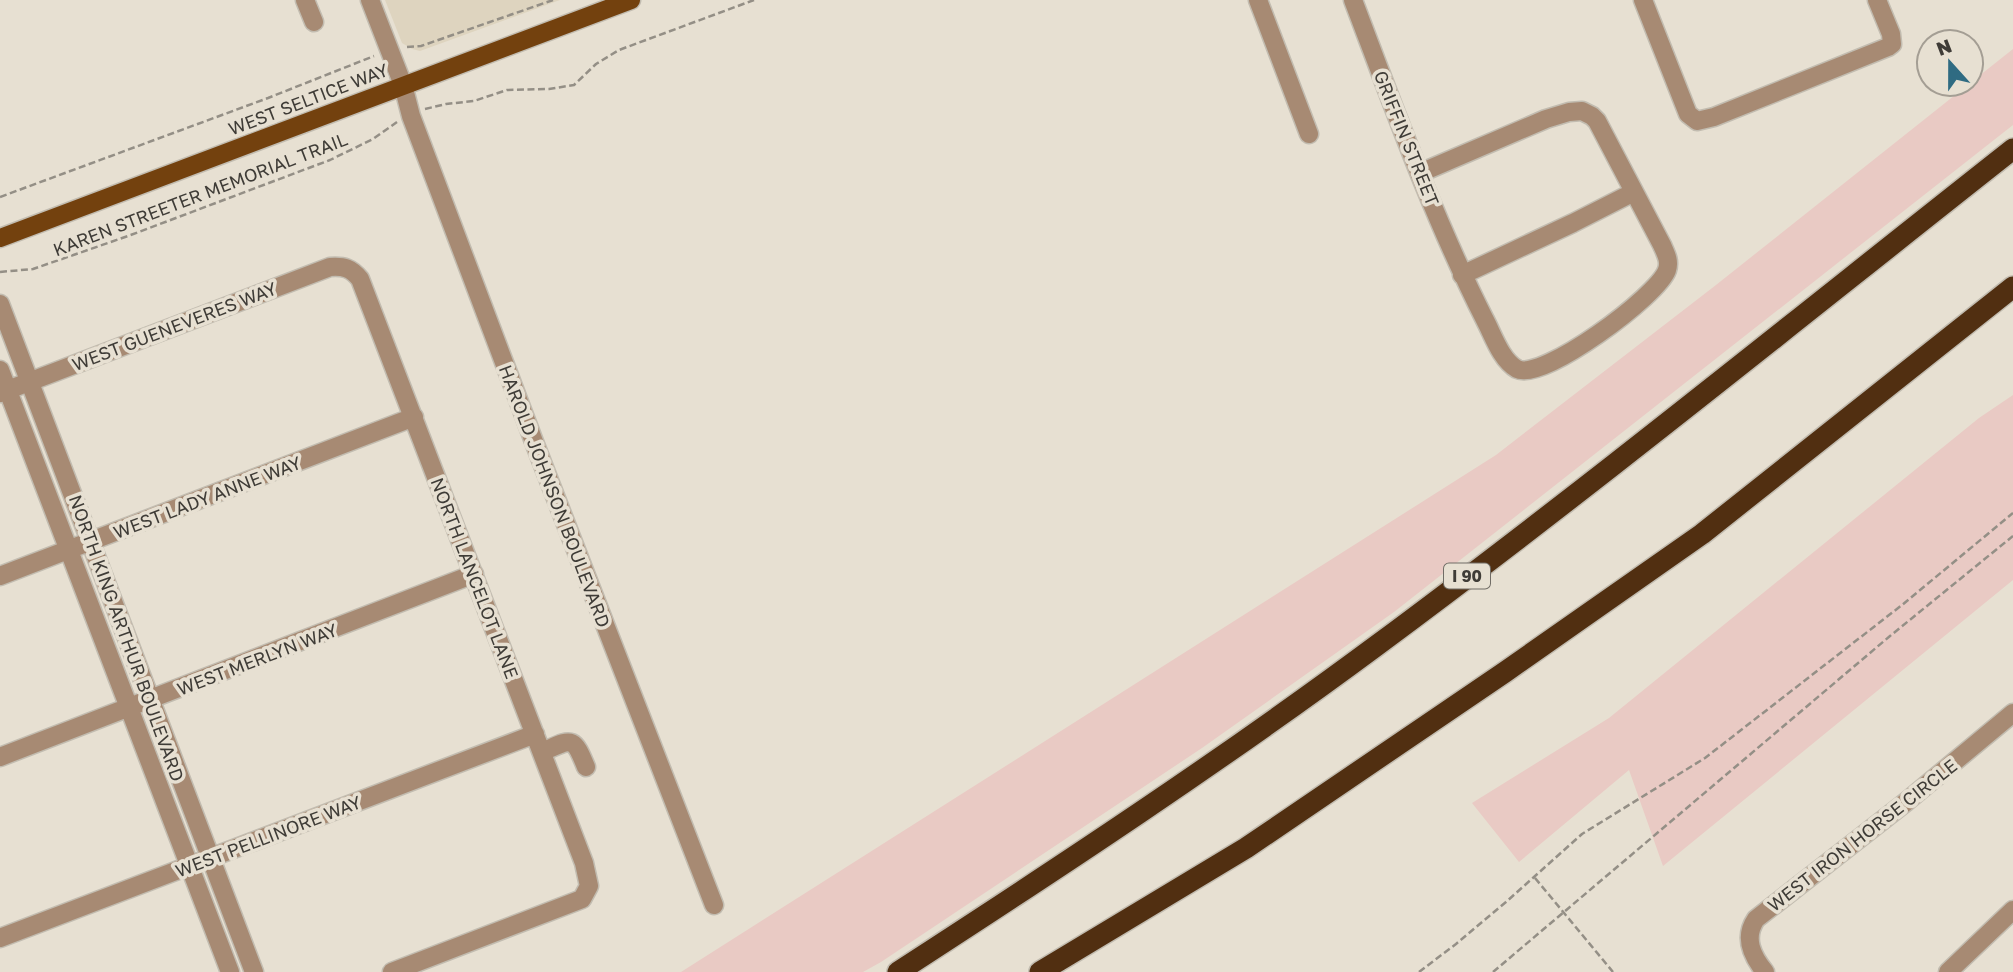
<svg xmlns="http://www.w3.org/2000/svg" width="2013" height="972" viewBox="0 0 2013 972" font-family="'Golos Text',sans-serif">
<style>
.built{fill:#ded4bf}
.green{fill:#e9cac4}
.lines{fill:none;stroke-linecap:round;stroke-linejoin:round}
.minor-casing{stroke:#c2bcb0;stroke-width:21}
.major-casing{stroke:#c2bcb0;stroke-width:21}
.highway-casing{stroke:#c2bcb0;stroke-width:24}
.path{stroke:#948f86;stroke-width:2.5;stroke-dasharray:7 3.5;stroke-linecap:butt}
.minor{stroke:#a78a73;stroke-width:18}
.major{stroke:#73410e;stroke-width:18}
.highway{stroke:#512f11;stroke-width:21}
.labels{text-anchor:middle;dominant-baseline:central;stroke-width:7;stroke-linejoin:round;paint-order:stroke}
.shield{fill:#e7e0d2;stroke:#716d66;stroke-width:2}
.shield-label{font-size:16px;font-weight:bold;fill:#3f3c37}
.street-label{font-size:18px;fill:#3f3c37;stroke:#e7e0d2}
</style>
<rect width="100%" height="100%" fill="#e7e0d2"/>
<!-- built -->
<path class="built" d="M385,0H560L420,51L412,49L402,43Z"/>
<!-- green -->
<path class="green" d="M2013,49V125L1394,612L1202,748L881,962L863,972H681L1496,455L1716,285Z
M2013,395V580L1663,866L1629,770L1519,862L1472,803L1609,718L1979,418Z"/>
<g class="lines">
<defs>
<path id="minor" d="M305,0L314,22
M370,0L403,85L411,116L536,447L714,905
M1258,0L1309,134
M1353,0C1394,108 1433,217 1485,320C1493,335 1501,360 1517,369C1542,382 1658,296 1667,270C1670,261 1666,254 1662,245L1597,121L1592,116L1582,111L1569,112L1546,119L1420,173
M1643,0L1688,114L1697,121L1714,117L1888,47L1892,44L1891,34L1877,0
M1462,275L1573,223L1634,192
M0,304L254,972
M0,370L230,972
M0,393L330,267C344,266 351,268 360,279L584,863L589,886L582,899L392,972
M0,576L414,417
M542,752C572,739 573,735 586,767
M0,757L474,574
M0,938L535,734
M1765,972C1752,956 1743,938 1756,919L1906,802L2013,713
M1948,972L2013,910"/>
<path id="major" d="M0,238L631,0"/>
<path id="highway" d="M898,972C1060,867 1221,761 1376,646C1592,486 1801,316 2013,149
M1040,972L1246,848L1505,672L1702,534L2013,287"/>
</defs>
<!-- minor casing -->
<use href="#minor" class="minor-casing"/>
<!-- major casing -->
<use href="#major" class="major-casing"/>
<!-- highway casing -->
<use href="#highway" class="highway-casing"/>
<!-- path -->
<path class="path" d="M407,47L421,46L553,0
M425,109L446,104L474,101L507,90L549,89L574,85L596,64L619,50L754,0
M0,197L268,98L374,56
M0,272L33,269L128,236L330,160L373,139L397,122
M1535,878L1613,972
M1419,972L1456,944L1506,902L1582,834L1705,758L1902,605L2013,513
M1493,972L1890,636L2013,536"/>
<!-- minor -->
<use href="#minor" class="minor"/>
<!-- major -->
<use href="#major" class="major"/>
<!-- highway -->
<use href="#highway" class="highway"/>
</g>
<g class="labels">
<!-- shield labels -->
<rect class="shield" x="1444" y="563.5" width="46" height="25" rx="5"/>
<g class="shield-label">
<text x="1467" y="576">I 90</text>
</g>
<!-- street labels -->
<g class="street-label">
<text transform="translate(308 99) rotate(-21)">WEST SELTICE WAY</text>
<text transform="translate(1407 138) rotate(68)">GRIFFIN STREET</text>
<text transform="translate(200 194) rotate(-21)">KAREN STREETER MEMORIAL TRAIL</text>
<text transform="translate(174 326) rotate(-21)">WEST GUENEVERES WAY</text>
<text transform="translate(555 496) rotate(69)">HAROLD JOHNSON BOULEVARD</text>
<text transform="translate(207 497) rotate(-21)">WEST LADY ANNE WAY</text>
<text transform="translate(475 578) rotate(69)">NORTH LANCELOT LANE</text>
<text transform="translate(127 638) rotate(70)">NORTH KING ARTHUR BOULEVARD</text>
<text transform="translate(257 659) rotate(-21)">WEST MERLYN WAY</text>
<text transform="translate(1862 835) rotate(-38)">WEST IRON HORSE CIRCLE</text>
<text transform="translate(268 836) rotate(-21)">WEST PELLINORE WAY</text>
</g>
</g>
<!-- north arrow -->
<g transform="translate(1950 63) rotate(339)"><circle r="33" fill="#e7e0d2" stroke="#a49e94" stroke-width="2"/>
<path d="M0-5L12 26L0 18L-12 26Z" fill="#2f6b82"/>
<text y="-10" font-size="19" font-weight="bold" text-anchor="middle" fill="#3f3c37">N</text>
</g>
</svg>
